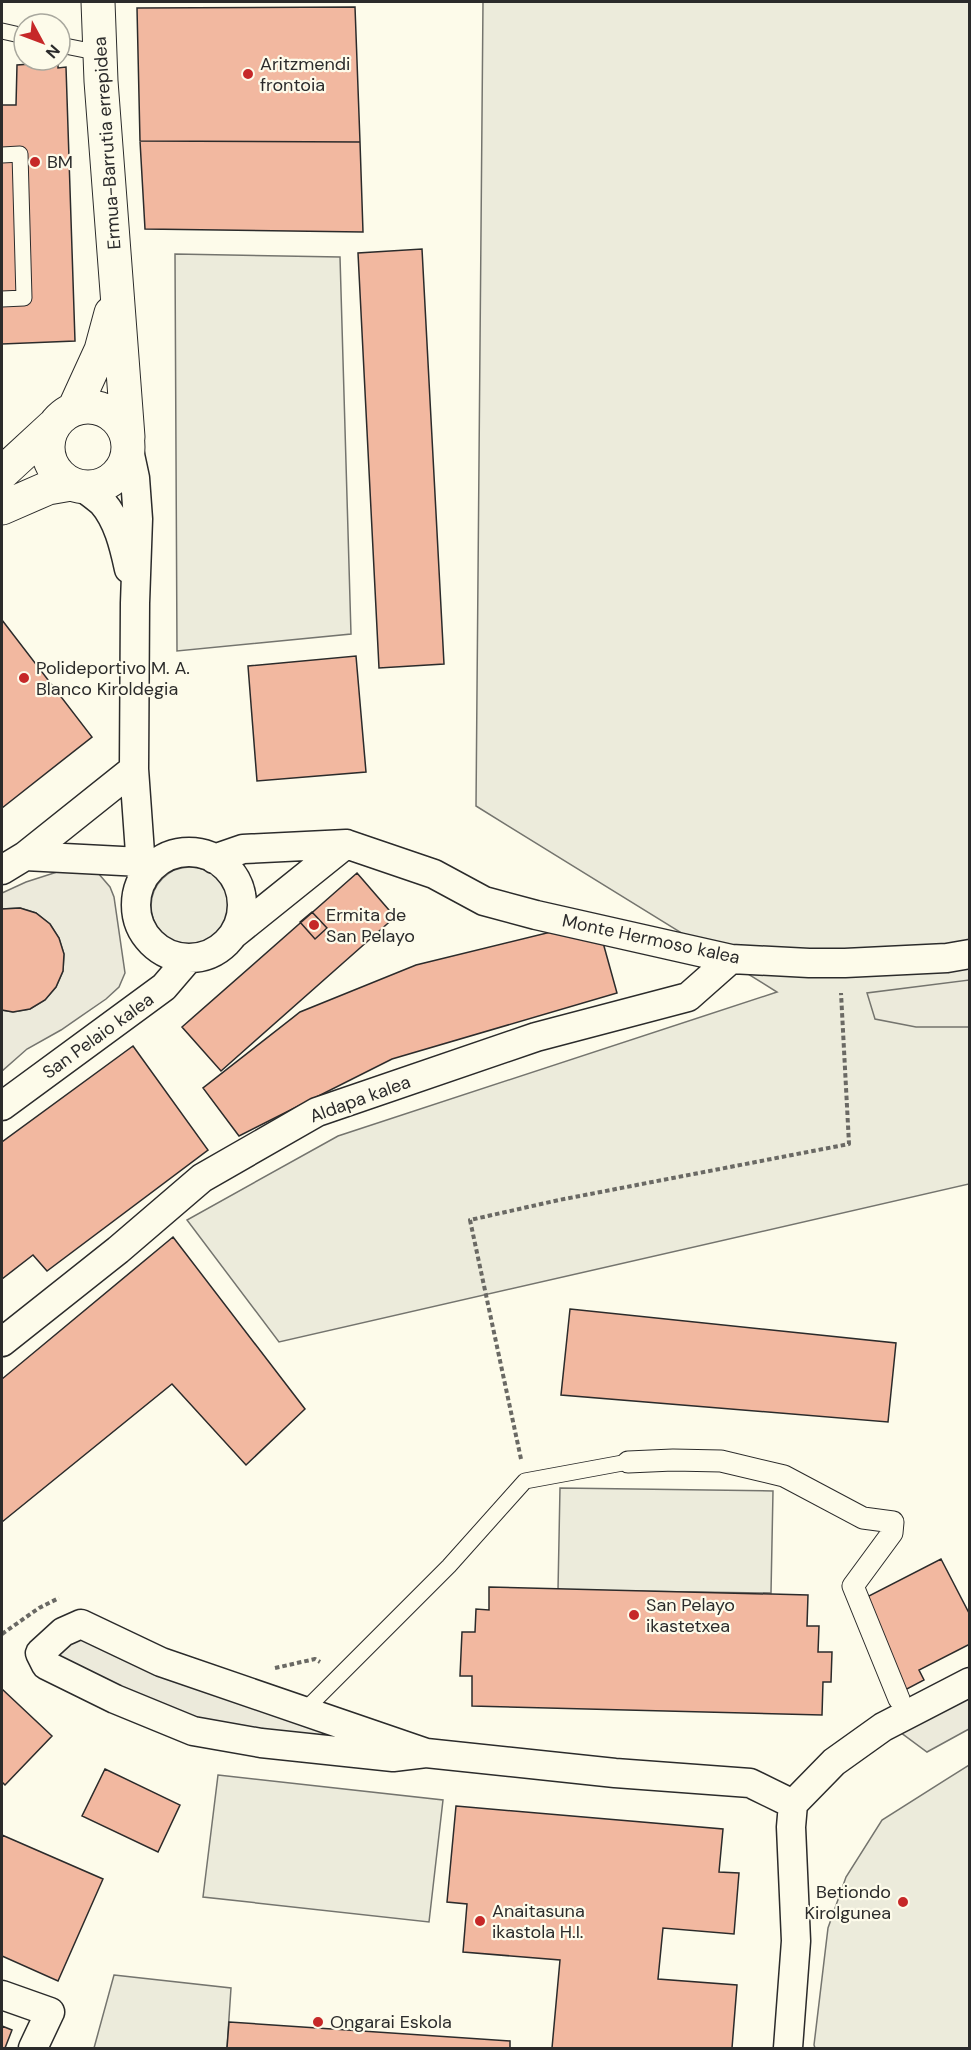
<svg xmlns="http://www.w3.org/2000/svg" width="971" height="2050" viewBox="0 0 971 2050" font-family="'DM Sans',sans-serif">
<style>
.green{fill:#ecebdb;stroke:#74746e;stroke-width:1.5}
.parking{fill:#eceadb;stroke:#74746e;stroke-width:1.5}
.building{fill:#f2b8a0;stroke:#2b2b2b;stroke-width:1.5}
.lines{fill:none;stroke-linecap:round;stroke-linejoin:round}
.service-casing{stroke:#2b2b2b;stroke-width:17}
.pedestrian-casing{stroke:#2b2b2b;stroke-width:23}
.minor-casing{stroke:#2b2b2b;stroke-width:31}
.tertiary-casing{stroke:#2b2b2b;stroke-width:35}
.path{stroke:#6a6964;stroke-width:4;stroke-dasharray:4.5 3;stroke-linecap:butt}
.service{stroke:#fdfbea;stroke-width:15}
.pedestrian{stroke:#fdfbea;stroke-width:21}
.minor{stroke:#fdfbea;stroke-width:28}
.tertiary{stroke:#fdfbea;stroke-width:33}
.poi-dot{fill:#c62828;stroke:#fdfbea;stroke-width:2}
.labels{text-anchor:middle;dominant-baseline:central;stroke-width:4.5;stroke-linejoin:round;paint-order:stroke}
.poi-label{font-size:18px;fill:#2b2b2b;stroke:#fdfbea;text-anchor:start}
.street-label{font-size:18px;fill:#2b2b2b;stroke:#fdfbea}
</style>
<rect width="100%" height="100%" fill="#fdfbea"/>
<!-- green -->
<path class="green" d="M483,2H969V1184L279,1342L187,1220L338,1136L777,992L476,806Z
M175,254L340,257L351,634L177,651Z
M151 906a39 39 0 1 1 78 0a39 39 0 1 1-78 0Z
M560,1488L773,1491L771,1593L558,1590Z
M969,1765V2048H815L814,2045L828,1928L846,1877L882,1820Z
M218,1775L443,1800L429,1922L203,1897Z
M114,1975L231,1988L227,2048H94Z"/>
<!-- parking -->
<path class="parking" d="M57,872L98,873L110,887L114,897L125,973L119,987L106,999L61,1030L27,1049L2,1071V1010L13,1012L30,1009L45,1000L56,987L63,971L64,954L59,938L50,924L36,913L20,908L2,909V893L26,882Z
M969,980V1027H916L875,1019L867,993Z
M81,1624L426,1753L261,1743L46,1665Z
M969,1696V1729L927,1752L900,1732Z"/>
<!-- building -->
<path class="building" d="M355,7L360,142L140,141L137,8Z
M58,62V68L66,67L75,341L2,344V105H16L17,65Z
M140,141L360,142L363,232L145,229Z
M422,249L444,664L379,668L358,253Z
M2,620L92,737L2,808Z
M356,656L366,772L257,781L248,666Z
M357,873L395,917L221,1071L182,1027Z
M20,908L36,913L50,924L59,938L64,954L63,971L56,987L45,1000L30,1009L13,1012L2,1010V909Z
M312,912L327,928L315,939L300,922Z
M559,930L602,939L617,993L392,1059L239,1136L203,1088L300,1012L416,965Z
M133,1046L208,1150L47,1271L33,1255L2,1279V1142Z
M173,1237L305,1409L246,1465L172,1384L2,1522V1379Z
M570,1309L896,1343L888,1422L561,1395Z
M941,1559L970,1615V1644L919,1670L924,1680L905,1690L861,1600Z
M489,1587L808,1595L807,1626H819L818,1652H832L831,1682H823L822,1715L472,1706V1676H460L462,1632H475L476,1609L489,1610Z
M2,1689L52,1736L5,1785L2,1782Z
M105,1769L180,1805L158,1852L82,1816Z
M456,1806L723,1829L719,1872L739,1873L734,1934L663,1928L658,1979L737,1985L732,2048H552L560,1960L463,1952L467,1904L447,1902Z
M2,1835L103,1879L58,1981L2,1956Z
M229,2022L510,2041V2048H227Z
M2,2026L12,2030L5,2048H2Z"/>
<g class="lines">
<defs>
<path id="service" d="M2,31L24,36
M60,45L100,53
M2,155L20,154L24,298L2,299
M305,1710L449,1566L525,1481L628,1462"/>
<path id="pedestrian" d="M628,1462L673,1460L721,1461L784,1476L863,1518L893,1522L892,1533L853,1586L899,1699"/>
<path id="minor" d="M129,450L135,478L138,519L135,603L134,769L142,881
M83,487C89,492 96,497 102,502C118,520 124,546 129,569
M136 905a53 53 0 1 1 106 0a53 53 0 1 1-106 0Z
M25,856L141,862
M214,859L243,849L346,844L434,874L484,901L536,915L731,959L809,963H845L947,958L970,954
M2,870L25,856L134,769
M234,934L346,844
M2,1106L164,987L188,959
M2,1342L118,1250L202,1178L317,1112L536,1037L688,997L731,959
M426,1753L393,1757L261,1743L193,1731L115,1699L46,1665L40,1653L63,1632L81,1624L161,1662L426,1753L615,1773L750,1783L793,1804
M2,1995L50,2012L33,2048
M788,2048L796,1941L791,1827L793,1804L834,1762L883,1727L970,1682"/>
<path id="tertiary" d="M98,2L101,81L128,437
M48 447a40 40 0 1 1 80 0a40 40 0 1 1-80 0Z
M74,409L101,350L111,313
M2,473L53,426
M2,508L48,488L71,484"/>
</defs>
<!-- service casing -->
<use href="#service" class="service-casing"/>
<!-- pedestrian casing -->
<use href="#pedestrian" class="pedestrian-casing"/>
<!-- minor casing -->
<use href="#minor" class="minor-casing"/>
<!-- tertiary casing -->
<use href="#tertiary" class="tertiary-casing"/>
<!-- path -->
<path class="path" d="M521,1459L470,1220L559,1200L849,1144L841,993
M2,1634L39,1608L59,1598
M275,1668L315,1659L320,1662"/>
<!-- service -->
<use href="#service" class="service"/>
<!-- pedestrian -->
<use href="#pedestrian" class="pedestrian"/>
<!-- minor -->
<use href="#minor" class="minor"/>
<!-- tertiary -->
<use href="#tertiary" class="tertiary"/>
</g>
<!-- markers -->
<g class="poi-dot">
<circle cx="248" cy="74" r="6"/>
<circle cx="35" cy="162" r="6"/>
<circle cx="24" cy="678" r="6"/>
<circle cx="314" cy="925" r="6"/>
<circle cx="634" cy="1615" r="6"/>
<circle cx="903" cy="1902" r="6"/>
<circle cx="480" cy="1921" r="6"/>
<circle cx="318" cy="2022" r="6"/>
</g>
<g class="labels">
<!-- poi labels -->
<g class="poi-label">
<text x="260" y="64">Aritzmendi<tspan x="260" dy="21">frontoia</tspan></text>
<text x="47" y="162">BM</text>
<text x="36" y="668">Polideportivo M. A.<tspan x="36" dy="21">Blanco Kiroldegia</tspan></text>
<text x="326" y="915">Ermita de<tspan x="326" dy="21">San Pelayo</tspan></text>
<text x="646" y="1605">San Pelayo<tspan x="646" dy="21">ikastetxea</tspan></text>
<text x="891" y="1892" text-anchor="end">Betiondo<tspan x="891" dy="21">Kirolgunea</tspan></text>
<text x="492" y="1911">Anaitasuna<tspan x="492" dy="21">ikastola H.I.</tspan></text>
<text x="330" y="2022">Ongarai Eskola</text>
</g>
<!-- street labels -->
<g class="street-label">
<text transform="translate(107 143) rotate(-94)">Ermua-Barrutia errepidea</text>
<text transform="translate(651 939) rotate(12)">Monte Hermoso kalea</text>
<text transform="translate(98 1036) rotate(-36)">San Pelaio kalea</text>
<text transform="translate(360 1099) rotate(-20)">Aldapa kalea</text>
</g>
</g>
<!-- border -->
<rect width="971" height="2050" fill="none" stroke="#2b2b2b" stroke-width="6"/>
<!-- north arrow -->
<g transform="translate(42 42) rotate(131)"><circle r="28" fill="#fdfbea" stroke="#a9a89e" stroke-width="1.5"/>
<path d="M0-4.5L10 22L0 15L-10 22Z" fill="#c62828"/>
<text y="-9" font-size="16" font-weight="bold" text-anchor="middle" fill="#2b2b2b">N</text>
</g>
</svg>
